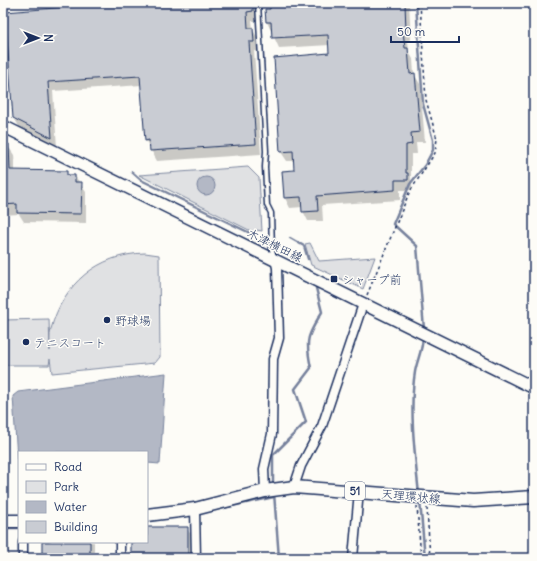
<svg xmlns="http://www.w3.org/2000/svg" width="537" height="561" viewBox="0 0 537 561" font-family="Delius,'Klee One',sans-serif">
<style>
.green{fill:#e0e1e3;stroke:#7e88a0}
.water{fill:#b3b8c5;stroke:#76819c}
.shadow{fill:#0003}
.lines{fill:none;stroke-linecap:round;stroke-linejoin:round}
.stream{stroke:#76819c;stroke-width:2.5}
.building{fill:#c9ccd3;stroke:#1b2f5e}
.service-casing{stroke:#1b2f5e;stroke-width:7}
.minor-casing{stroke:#1b2f5e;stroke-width:11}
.secondary-casing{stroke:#1b2f5e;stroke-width:14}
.primary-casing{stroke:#1b2f5e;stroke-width:15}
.path{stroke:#1b2f5e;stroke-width:1.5;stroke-dasharray:3 3;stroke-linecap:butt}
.service{stroke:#fdfcf7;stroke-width:4}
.minor{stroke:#fdfcf7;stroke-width:8}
.secondary{stroke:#fdfcf7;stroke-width:11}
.primary{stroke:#fdfcf7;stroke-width:12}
.poi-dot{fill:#1b2f5e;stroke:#fdfcf7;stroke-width:1.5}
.labels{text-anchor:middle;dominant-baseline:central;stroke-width:3;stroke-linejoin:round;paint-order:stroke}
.shield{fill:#fdfcf7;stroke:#5f6c8c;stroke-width:1}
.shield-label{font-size:11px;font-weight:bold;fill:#1b2f5e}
.street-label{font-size:12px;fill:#1b2f5e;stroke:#fdfcf7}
.poi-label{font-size:12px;fill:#1b2f5e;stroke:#fdfcf7;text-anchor:start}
</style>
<rect width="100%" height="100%" fill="#fdfcf7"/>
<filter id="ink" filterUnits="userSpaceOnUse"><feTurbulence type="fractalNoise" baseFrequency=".025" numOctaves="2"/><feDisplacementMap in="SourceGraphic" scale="8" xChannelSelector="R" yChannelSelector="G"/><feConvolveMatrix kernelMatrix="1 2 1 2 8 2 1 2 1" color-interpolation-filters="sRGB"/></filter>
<g filter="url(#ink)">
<!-- green -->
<path class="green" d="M248,167L259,178L262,231L256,230L255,233L139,175Z
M310,243L319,261L375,257L363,289L311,265L305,244Z
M145,253L159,255L160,357L155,363L52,373L50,359L49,365H3V320L49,319L50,351C50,344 49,336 51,329C63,284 98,254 145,253Z"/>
<!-- water -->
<path class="water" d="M197 186a9 9 0 1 1 18 0a9 9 0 1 1-18 0Z
M166,373L160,464L147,463V452H19V459H17L13,396L18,392Z"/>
<!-- shadow -->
<path class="shadow" d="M62,3H253L257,11L258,21H252L253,30L258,39L259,52L254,51L261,154L157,161L146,141L142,85L53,91L57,147L20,128L14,118L62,8Z
M271,3H409L411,40H408L409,52L413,59L414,74L420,84L425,142H416L417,154H411V180L413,190H400V200L322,205L323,221H308L303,211V207L290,208L285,198L283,172L295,171L294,161H287L281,152L331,54L330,45L279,48L267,22L271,10Z
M3,146H8L14,155L15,171L66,172L68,176H75L86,192V223L24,222L19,214L3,215Z
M147,528H187L192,537V558H132V542H147Z
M3,536L9,544V558H3Z
M43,542H94V558H43Z"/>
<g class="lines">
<!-- stream -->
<path class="stream" d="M416,3L423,104L433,140V150L425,165L410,184L393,224L417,246L424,329
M132,172L141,180L254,235
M290,238L304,246L308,259
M273,486V455L306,422L295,389L311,368C305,340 307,336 322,312L316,288
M274,493L279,558
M419,494C415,457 409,409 415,372C417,360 423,349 423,336
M420,501L425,558
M223,508L274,497
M3,528H19"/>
</g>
<!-- building -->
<path class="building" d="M118,3H253V11L247,12L248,28H253L254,42H249L256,144L150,151L149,140L145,141L140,76L48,82L52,138L13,118L5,12Z
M270,3H405L406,31H403L405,48H408L410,74L415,73L420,132L411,133L412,144L406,145V173H408V180H395V190L317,196L318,211L302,212L301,197L284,198L282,171L294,170L293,151L280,152L274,58L329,53L328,35L272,38L271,22H266L265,9H270Z
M3,144H9L10,170L67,171V175H75V182H82L81,214L17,213V204L3,205Z
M147,527H188V558H131V542H147Z
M42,542H90V558H42Z"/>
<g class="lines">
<defs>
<path id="service" d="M258,3L266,151L265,167L267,205L271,213L272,250L274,257"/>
<path id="minor" d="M294,487L301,466L322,426L363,304
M265,491L264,469L272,434L273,359L279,338L277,268L275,259
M195,509L196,558
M23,542V558
M120,558V542
M353,558L359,491"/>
<path id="secondary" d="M3,126L534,388"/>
<path id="primary" d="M147,515L195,509L265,491L294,487L473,501L534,497
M3,521H19"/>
</defs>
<!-- service casing -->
<use href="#service" class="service-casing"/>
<!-- minor casing -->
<use href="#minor" class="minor-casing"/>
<!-- secondary casing -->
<use href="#secondary" class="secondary-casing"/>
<!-- primary casing -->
<use href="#primary" class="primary-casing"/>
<!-- path -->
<path class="path" d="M367,295L409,193L435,153L437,139L426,100L420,3
M417,506L421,558
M427,508L430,558"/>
<!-- service -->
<use href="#service" class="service"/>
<!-- minor -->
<use href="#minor" class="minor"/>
<!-- secondary -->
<use href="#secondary" class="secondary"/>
<!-- primary -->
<use href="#primary" class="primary"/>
</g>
</g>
<!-- markers -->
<g class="poi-dot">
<rect x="330" y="275" width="8" height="8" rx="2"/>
<circle cx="107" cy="320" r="4"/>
<circle cx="26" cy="342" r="4"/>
</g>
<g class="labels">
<!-- shield labels -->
<rect class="shield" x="345" y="482" width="20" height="18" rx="3"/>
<g class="shield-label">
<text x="355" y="491">51</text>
</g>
<!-- street labels -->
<g class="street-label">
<text transform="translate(275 245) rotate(26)">木津横田線</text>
<text transform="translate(411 496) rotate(5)">天理環状線</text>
</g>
<!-- poi labels -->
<g class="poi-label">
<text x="342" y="279">シャープ前</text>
<text x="115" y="320">野球場</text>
<text x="34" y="342">テニスコート</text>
</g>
</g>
<!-- margin -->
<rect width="537" height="561" fill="none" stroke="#fdfcf7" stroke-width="16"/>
<rect x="8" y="8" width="521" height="545" fill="none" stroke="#1b2f5e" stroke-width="1.5" filter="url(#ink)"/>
<!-- legend -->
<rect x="18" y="451" width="130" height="92" fill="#fdfcf7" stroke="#a3aaba"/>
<rect x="26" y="464" width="20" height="6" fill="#fdfcf7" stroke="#a3aaba"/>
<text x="54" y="471" font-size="12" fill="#1b2f5e">Road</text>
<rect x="26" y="481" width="20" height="12" fill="#e0e1e3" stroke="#a3aaba"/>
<text x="54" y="491" font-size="12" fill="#1b2f5e">Park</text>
<rect x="26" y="501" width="20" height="12" fill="#b3b8c5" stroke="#a3aaba"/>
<text x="54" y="511" font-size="12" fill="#1b2f5e">Water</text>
<rect x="26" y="521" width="20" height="12" fill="#c9ccd3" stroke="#a3aaba"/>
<text x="54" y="531" font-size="12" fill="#1b2f5e">Building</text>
<!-- north arrow -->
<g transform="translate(38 38) rotate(90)" stroke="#fdfcf7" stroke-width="3" paint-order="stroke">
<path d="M0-3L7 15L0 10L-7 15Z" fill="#1b2f5e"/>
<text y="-6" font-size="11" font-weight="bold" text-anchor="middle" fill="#1b2f5e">N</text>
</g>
<!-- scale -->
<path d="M391 36v6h68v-6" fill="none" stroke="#1b2f5e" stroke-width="2"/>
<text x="397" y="36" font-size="12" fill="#1b2f5e" stroke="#fdfcf7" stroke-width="3" paint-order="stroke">50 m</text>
</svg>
